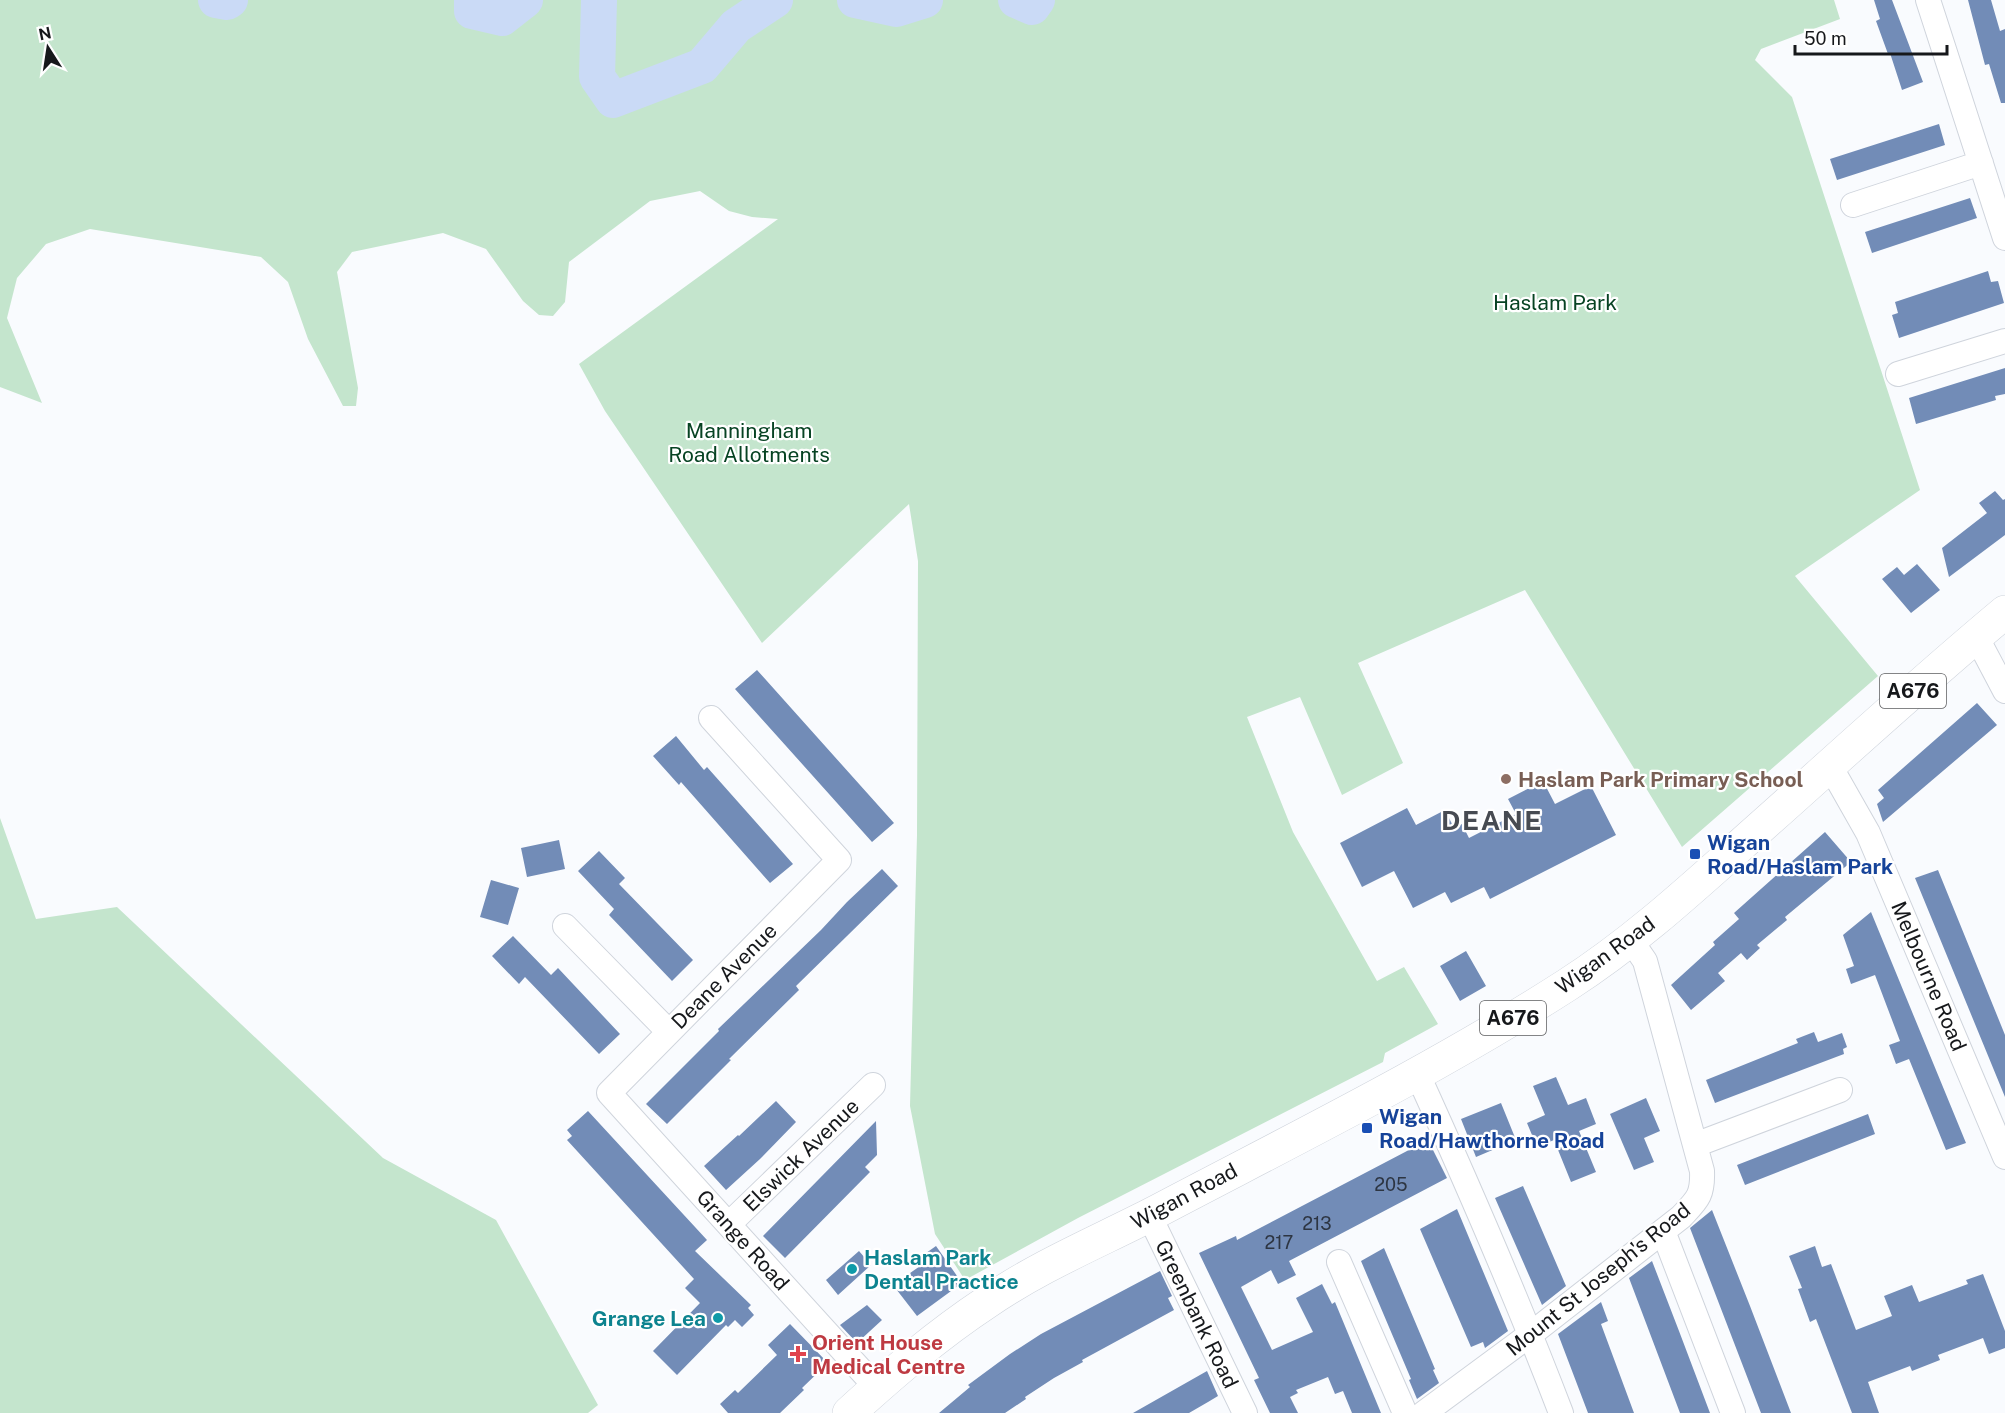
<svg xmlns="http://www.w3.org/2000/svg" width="2005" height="1413" viewBox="0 0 2005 1413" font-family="'Public Sans',sans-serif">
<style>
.green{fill:#c4e5cd}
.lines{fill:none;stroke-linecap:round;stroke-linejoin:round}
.river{stroke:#cadaf6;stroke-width:36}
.building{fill:#728cb7}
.minor-casing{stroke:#cfd4dc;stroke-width:26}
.primary-casing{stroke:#cfd4dc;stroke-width:34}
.minor{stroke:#fff;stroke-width:24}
.primary{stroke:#fff;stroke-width:33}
.education-dot{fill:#8d6e63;stroke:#fff;stroke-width:2}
.transit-dot{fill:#1a4fb4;stroke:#fff;stroke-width:2}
.culture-dot{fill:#0f9aa8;stroke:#fff;stroke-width:2}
.health-dot{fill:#e0444e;stroke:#fff;stroke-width:2}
.labels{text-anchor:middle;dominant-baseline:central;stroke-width:4.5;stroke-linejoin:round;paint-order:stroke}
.number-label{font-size:18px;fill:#2d3542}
.shield{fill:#fff;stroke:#5c5d5f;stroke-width:1.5}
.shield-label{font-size:20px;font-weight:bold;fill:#16181b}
.park-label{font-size:21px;fill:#074323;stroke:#fff}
.education-label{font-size:21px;font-weight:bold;fill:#785e54;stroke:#fff;text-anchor:start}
.transit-label{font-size:21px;font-weight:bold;fill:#164399;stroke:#fff;text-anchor:start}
.street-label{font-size:21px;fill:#16181b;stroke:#fff}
.culture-label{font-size:21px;font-weight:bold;fill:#0d838f;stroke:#fff;text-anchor:start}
.health-label{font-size:21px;font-weight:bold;fill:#be3a42;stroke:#fff;text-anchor:start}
.district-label{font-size:27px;font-weight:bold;letter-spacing:1.5px;fill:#474b52;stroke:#fff}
</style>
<rect width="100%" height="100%" fill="#f9fbfe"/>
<!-- green -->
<path class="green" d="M0,0H1834L1840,19L1761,49L1755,60L1792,97L1920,490L1795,576L1878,676L1682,847L1525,590L1358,663L1403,763L1342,795L1300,697L1247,717L1293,832L1377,981L1404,967L1438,1024L1385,1053L1383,1062L1078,1218L965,1280L935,1234L910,1106L917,835L918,561L909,504L762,643L605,411L579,364L778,219L752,217L729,211L700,191L650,201L569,262L565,302L553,316L539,315L523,301L486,249L443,233L352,252L337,272L358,388L356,406H343L308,339L288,282L261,257L90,229L46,244L17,278L7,318L42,403L0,387Z
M0,818L36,919L117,907L383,1158L496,1220L598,1405L588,1413H0Z"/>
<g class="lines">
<!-- river -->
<path class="river" d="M216,0L227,2L230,0
M472,0V11L502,18L525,0
M599,0L597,77L613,100L702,66L736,26L775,0
M855,0L896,9L925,0
M1016,0L1032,7L1037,0"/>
</g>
<!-- building -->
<path class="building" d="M1874,0H1892L1923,82L1902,90L1890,53L1888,54L1876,21L1880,19Z
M1968,0H1991L2000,31L2005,29V103H2001L1989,64L1985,65Z
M1939,124L1945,145L1837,180L1830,159Z
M1970,198L1977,218L1872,253L1865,232Z
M1988,271L1991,282L1998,281L2004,303L1899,338L1892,315L1898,313L1895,302Z
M2005,368V394L1995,396L1996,400L1916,424L1909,398Z
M1995,491L2003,500L2005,499V535L1949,577L1942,548L1987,513L1979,503Z
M1917,564L1940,590L1911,613L1882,579L1897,567L1904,575Z
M757,670L894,823L872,842L735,689Z
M1977,703L1997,725L1883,822L1877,804L1884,798L1878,790Z
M676,736L704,770L707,767L793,864L770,883L681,782L679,785L653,756Z
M1543,781L1555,804L1591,786L1616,835L1490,899L1484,887L1451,903L1445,892L1413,908L1394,871L1362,887L1340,843L1407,808L1416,825L1445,810L1454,828L1462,824L1469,838L1516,814L1508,799Z
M1825,832L1851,862L1785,917L1787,920L1757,945L1760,948L1747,960L1741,953L1718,973L1725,981L1691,1010L1671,985L1715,945L1713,942L1739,919L1734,913Z
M559,840L565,869L527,877L521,848Z
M599,851L625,878L619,884L693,960L672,981L609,915L614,909L578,871Z
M882,869L898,886L796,986L799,990L729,1059L731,1060L667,1124L646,1104L719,1031L718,1029L821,930L847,902Z
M1938,870L2005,1035V1097L1915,878Z
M491,880L519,888L508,925L480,917Z
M1871,912L1966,1143L1946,1150L1909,1059L1896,1064L1889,1045L1900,1041L1875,975L1851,984L1846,969L1854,966L1843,935Z
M513,936L551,975L558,968L620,1034L599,1054L525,977L519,984L492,956Z
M1466,951L1486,986L1460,1001L1440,966Z
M1814,1032L1818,1042L1842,1033L1847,1047L1843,1049L1844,1054L1715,1103L1706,1080L1798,1043L1796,1039Z
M1556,1077L1568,1105L1586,1098L1596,1124L1579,1131L1596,1172L1571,1182L1554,1140L1537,1147L1527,1123L1545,1115L1533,1086Z
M1646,1098L1660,1131L1644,1138L1654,1162L1634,1170L1610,1114Z
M776,1101L796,1122L760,1159L726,1190L704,1166L738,1135L739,1136Z
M1501,1103L1516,1140L1476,1157L1461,1119Z
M588,1111L707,1240L695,1251L751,1305L748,1308L754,1315L742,1327L735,1320L728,1327L726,1325L677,1375L653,1351L700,1303L685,1288L694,1279L567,1140L572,1136L567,1130Z
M1868,1114L1875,1134L1745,1185L1737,1165Z
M876,1121L877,1155L865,1167L870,1172L785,1258L763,1236Z
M1428,1140L1447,1178L1289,1261L1296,1275L1278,1284L1271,1270L1241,1287L1272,1350L1313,1332L1296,1298L1322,1284L1332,1304L1335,1302L1381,1413H1352L1343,1391L1335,1394L1328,1377L1296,1390L1298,1393L1290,1397L1298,1413H1270L1254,1380L1259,1378L1199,1253L1236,1236L1237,1240Z
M1523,1186L1566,1286L1542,1305L1495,1198Z
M1457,1209L1508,1331L1485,1348L1483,1342L1471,1347L1420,1229Z
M1712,1210L1750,1306L1791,1413H1761L1690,1228Z
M936,1246L962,1283L917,1316L893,1285L923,1264L919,1258Z
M1815,1246L1822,1267L1831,1264L1856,1330L1892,1316L1884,1296L1912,1285L1919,1302L1968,1284L1966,1280L1983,1274L2005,1331V1348L1989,1354L1983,1338L1938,1355L1940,1360L1912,1371L1910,1366L1868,1382L1879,1413H1852L1816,1319L1810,1322L1798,1289L1802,1288L1789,1256Z
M1384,1248L1435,1369L1433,1370L1439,1383L1417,1399L1409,1380L1411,1379L1361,1261Z
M859,1251L871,1265L838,1295L826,1280Z
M1652,1261L1679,1331L1710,1413H1680L1629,1278Z
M1160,1271L1172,1296L1168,1298L1174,1310L1082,1360L1083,1362L1054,1378L1025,1397L1026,1399L1005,1413H939L970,1387L968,1385L1010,1354L1041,1334Z
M1601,1302L1608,1321L1601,1324L1634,1413H1588L1558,1334Z
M867,1305L882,1320L857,1343L840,1325Z
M790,1324L828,1363L802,1388L804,1390L780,1413H728L720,1404L735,1390L738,1393L777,1355L768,1345Z
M1207,1371L1218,1396L1208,1402L1189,1413H1133Z"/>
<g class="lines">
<defs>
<path id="minor" d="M1928,0L2005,238
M1853,205L1981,163
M1898,374L2005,341
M1976,636L2005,691
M711,718L839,860L609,1093L877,1388
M1830,766L1868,833L2005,1157
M565,926L669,1032
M1417,1073C1468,1185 1517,1298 1561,1413
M1695,1145L1840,1090
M1149,1215L1245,1413
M729,1224L873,1085
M1663,1231L1733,1413
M1339,1262L1405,1413
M1424,1413L1531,1334L1681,1217C1697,1200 1703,1196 1702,1171L1645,961L1630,939"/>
<path id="primary" d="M849,1413C893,1373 937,1335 987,1302C1038,1267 1095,1243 1150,1215C1290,1141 1433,1071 1567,985C1631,944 1687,893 1744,842C1831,765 1916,686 2005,612"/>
</defs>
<!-- minor casing -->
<use href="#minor" class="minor-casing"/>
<!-- primary casing -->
<use href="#primary" class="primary-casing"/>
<!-- minor -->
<use href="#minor" class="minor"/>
<!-- primary -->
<use href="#primary" class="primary"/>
</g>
<!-- markers -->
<circle class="education-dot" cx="1506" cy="779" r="6"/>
<g class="transit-dot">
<rect x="1689" y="848" width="12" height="12" rx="3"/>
<rect x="1361" y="1122" width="12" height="12" rx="3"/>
</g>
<g class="culture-dot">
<circle cx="852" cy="1269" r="6"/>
<circle cx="718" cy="1318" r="6"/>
</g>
<path class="health-dot" d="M795 1345h6v6h6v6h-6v6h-6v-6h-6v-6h6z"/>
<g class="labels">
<!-- number labels -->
<g class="number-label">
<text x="1391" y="1184">205</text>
<text x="1317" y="1223">213</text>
<text x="1279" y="1242">217</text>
</g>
<!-- shield labels -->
<g class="shield">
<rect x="1880" y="674" width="66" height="34" rx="4.5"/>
<rect x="1480" y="1001" width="66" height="34" rx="4.5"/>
</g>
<g class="shield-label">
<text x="1913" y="691">A676</text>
<text x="1513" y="1018">A676</text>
</g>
<!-- park labels -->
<g class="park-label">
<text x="1555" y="302">Haslam Park</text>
<text x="749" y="430">Manningham<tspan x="749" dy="24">Road Allotments</tspan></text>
</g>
<!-- education labels -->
<g class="education-label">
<text x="1518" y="779">Haslam Park Primary School</text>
</g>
<!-- transit labels -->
<g class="transit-label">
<text x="1707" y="842">Wigan<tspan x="1707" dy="24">Road/Haslam Park</tspan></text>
<text x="1379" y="1116">Wigan<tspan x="1379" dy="24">Road/Hawthorne Road</tspan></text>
</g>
<!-- street labels -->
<g class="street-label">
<text transform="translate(1605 955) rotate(-36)">Wigan Road</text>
<text transform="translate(724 976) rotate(-45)">Deane Avenue</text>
<text transform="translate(1929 976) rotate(67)">Melbourne Road</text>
<text transform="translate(801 1155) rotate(-44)">Elswick Avenue</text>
<text transform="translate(1184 1196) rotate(-28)">Wigan Road</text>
<text transform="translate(743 1240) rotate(48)">Grange Road</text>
<text transform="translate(1598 1279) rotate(-39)">Mount St Joseph's Road</text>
<text transform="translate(1197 1314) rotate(64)">Greenbank Road</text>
</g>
<!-- culture labels -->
<g class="culture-label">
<text x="864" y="1257">Haslam Park<tspan x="864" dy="24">Dental Practice</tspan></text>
<text x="706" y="1318" text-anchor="end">Grange Lea</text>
</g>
<!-- health labels -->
<g class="health-label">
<text x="812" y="1342">Orient House<tspan x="812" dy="24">Medical Centre</tspan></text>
</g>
<!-- district labels -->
<g class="district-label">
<text x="1492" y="820">DEANE</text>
</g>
</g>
<!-- north arrow -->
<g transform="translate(48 48) rotate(348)" stroke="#ffffff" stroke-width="4.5" paint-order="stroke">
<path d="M0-4.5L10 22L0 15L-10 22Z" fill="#16181b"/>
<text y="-9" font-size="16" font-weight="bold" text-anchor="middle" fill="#16181b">N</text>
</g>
<!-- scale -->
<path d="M1795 45v9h152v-9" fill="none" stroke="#16181b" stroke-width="3"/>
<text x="1804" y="45" font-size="18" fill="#16181b" stroke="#ffffff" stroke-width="4.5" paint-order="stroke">50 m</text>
</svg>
